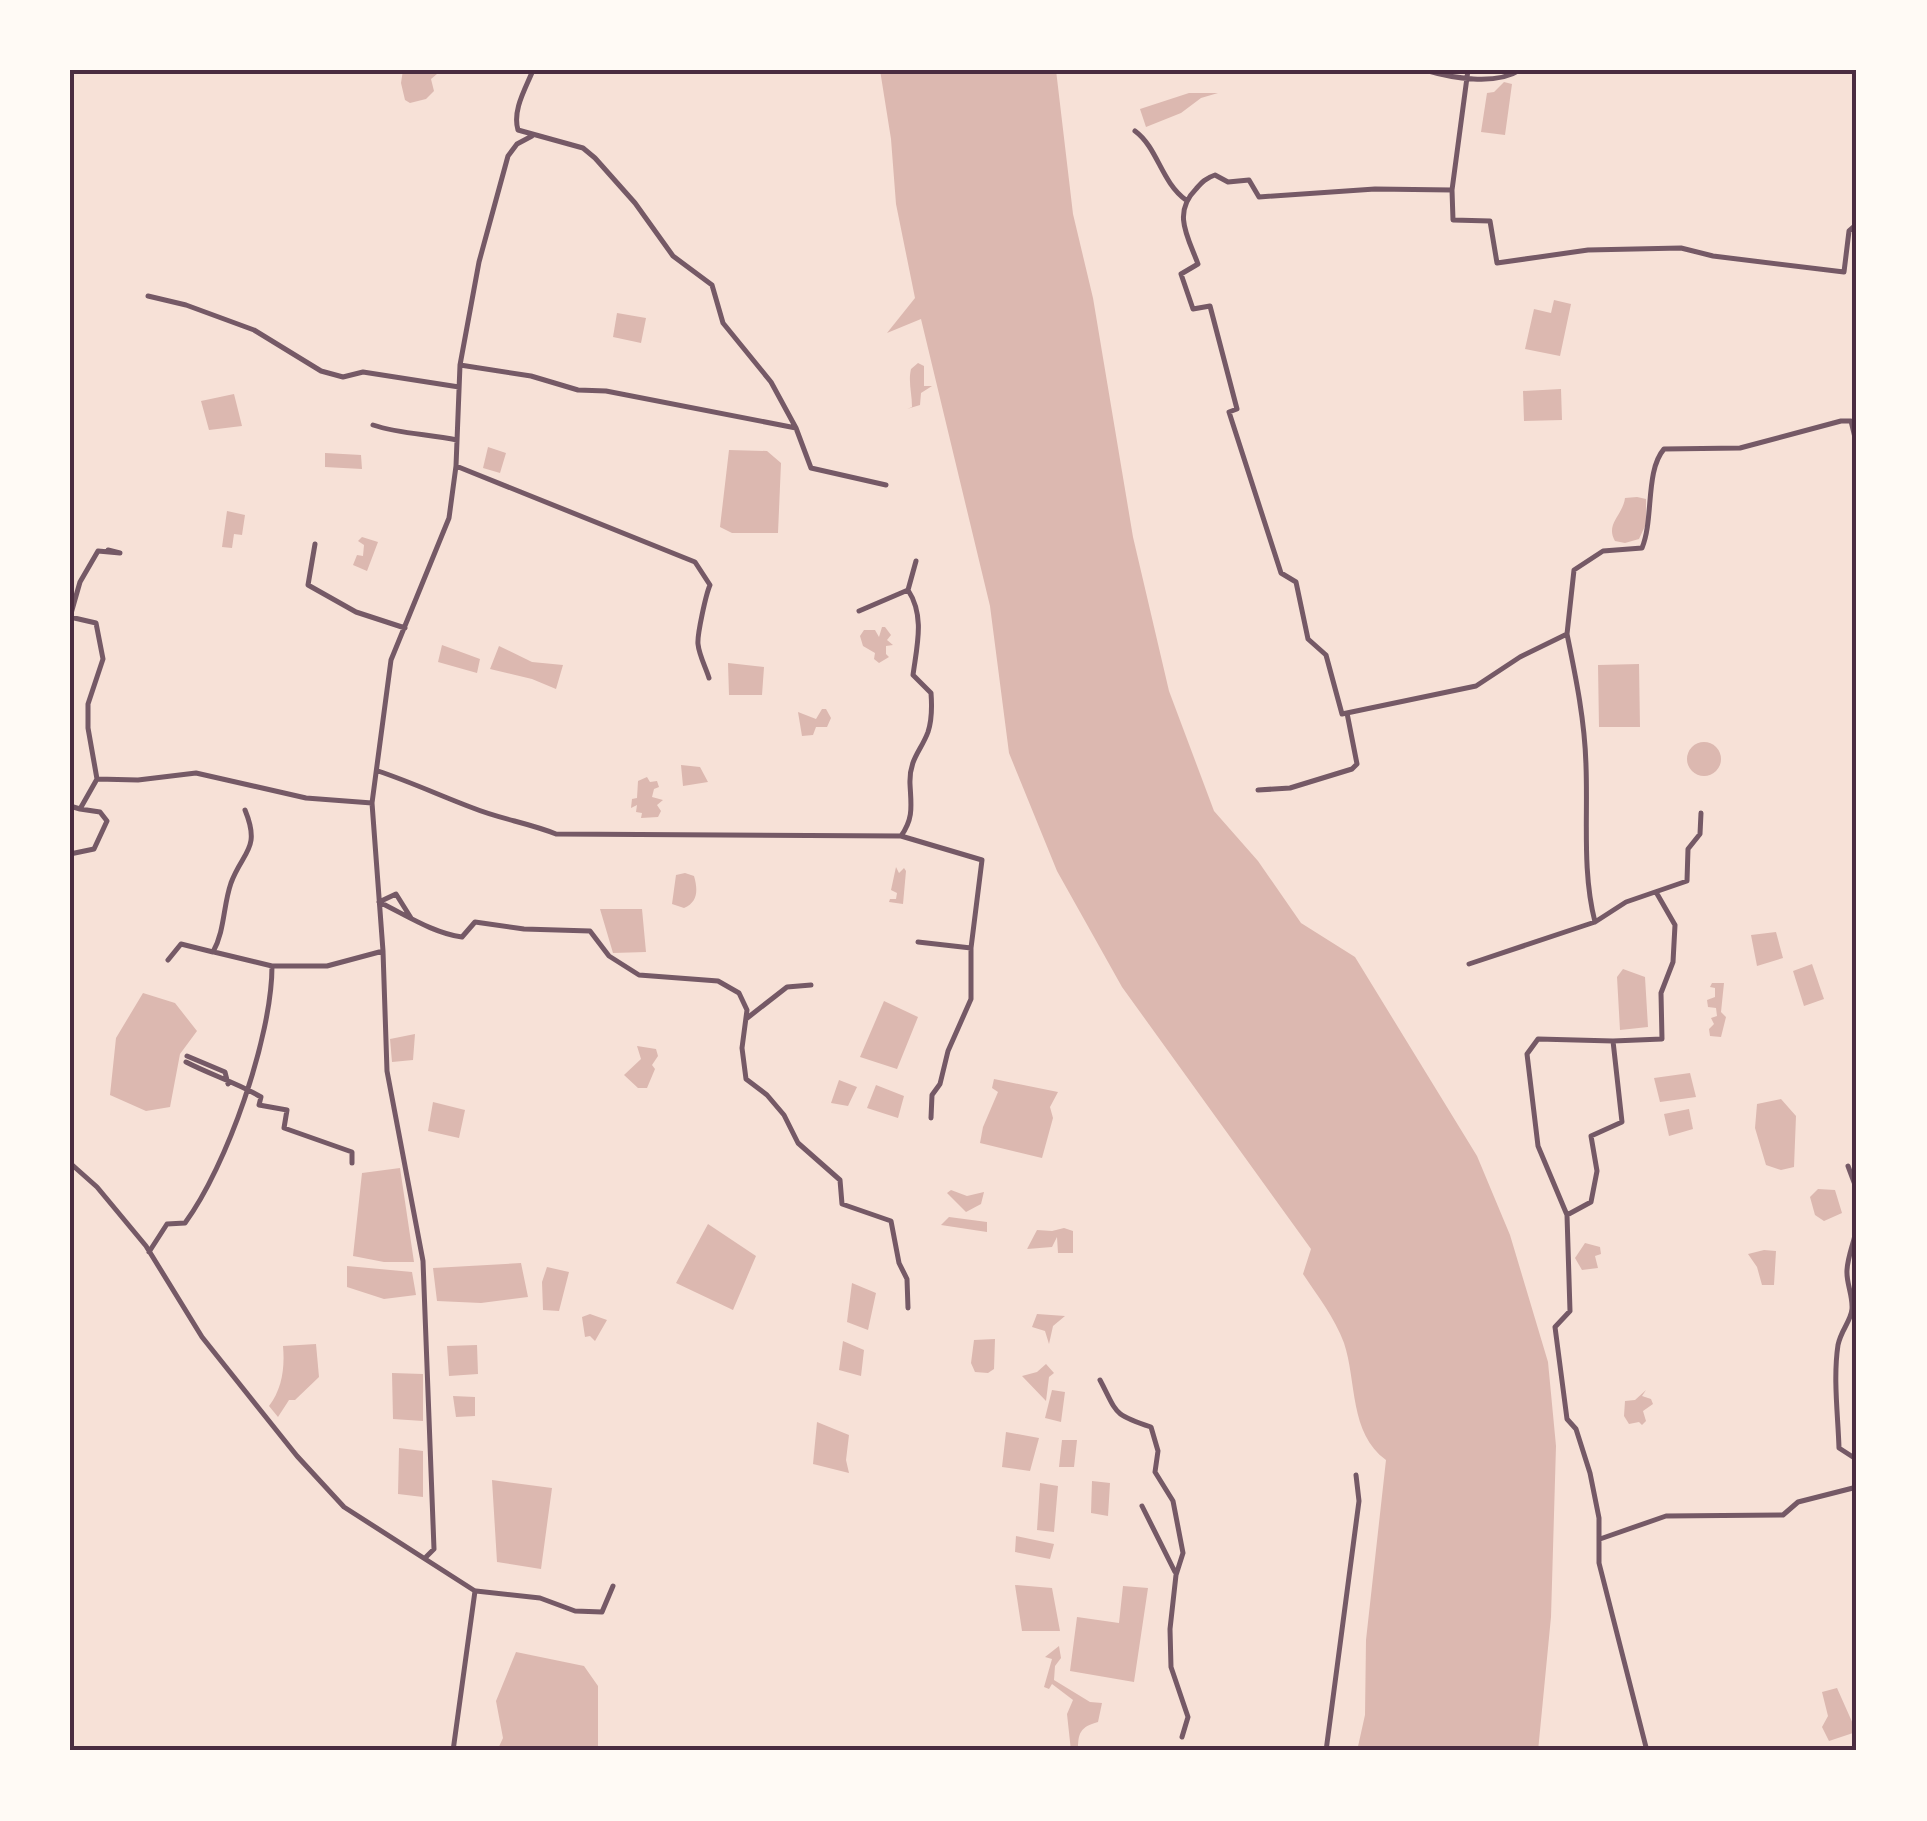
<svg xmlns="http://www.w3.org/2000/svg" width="1927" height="1821" viewBox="0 0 1927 1821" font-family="'Fira Sans Condensed',sans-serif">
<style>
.water{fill:#dcb8b0}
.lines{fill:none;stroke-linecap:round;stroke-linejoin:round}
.minor{stroke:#755966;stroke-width:5}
.neatline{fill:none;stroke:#4a2c40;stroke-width:4}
</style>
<rect width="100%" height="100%" fill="#f7e1d7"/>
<!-- water -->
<path class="water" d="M403,70H437V74L431,79L434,91L426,99L410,103L405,100L401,83Z
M880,70H1056L1073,214L1093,298L1133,537L1169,691L1214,811L1258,861L1301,923L1355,957L1477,1156L1510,1235L1548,1362L1556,1446L1551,1617L1538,1751H1357L1365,1715L1366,1640L1386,1460C1349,1433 1357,1382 1344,1343C1335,1318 1317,1295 1303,1274L1311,1249L1122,987L1057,871L1009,753L990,606L921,319L887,333L915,298L896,204L891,139Z
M1504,82L1512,84L1505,135L1481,132L1487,93L1494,92Z
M1189,93H1218L1201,98L1181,113L1146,127L1140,109Z
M1554,300L1571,304L1560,356L1525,349L1534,309L1551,313Z
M617,313L646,318L641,343L613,337Z
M918,363L924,366V386H932L921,393L920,405L907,409L912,407C912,393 908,382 911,369Z
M1561,389L1562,420L1524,421L1523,391Z
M234,394L242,426L209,430L201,401Z
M488,447L506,453L500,473L483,468Z
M729,450L767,451L781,463L778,533H732L720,527Z
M325,453L361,455L362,469L325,467Z
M1637,497L1646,499V524L1639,539L1625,543L1615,541C1605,524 1623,515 1625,498Z
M227,511L245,515L242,535L234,534L232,548L222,547Z
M362,537L378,542L367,571L353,565L357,555L363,556L364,545L358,541Z
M882,627H885L891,635L887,640L893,645L886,646V654L889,657L879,663L874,659L875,653L863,646L860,636L864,630H875L879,637Z
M442,645L480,659L477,673L438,662Z
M499,646L532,662L563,665L556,689L532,679L490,669Z
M728,663L764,667L762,695H729Z
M1639,664L1640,727H1599L1598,665Z
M822,709H826L831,718L827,727H816L813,735L802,736L798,712L816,719Z
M1687 759a17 17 0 1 1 34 0a17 17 0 1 1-34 0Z
M681,765L700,767L708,782L683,786Z
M647,777L650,782L657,781L659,787L654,789L652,797L663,800L657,805L661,811L658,817L641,818L642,813L636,812L637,805L631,808L632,799L637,798L638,781Z
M896,867L899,873L904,868L906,871L903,904L889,902L890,899H896L897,893L891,890Z
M685,873L694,876C698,890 698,902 684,908L672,904L676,875Z
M600,909H642L646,952L613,953Z
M1776,932L1783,958L1757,966L1751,935Z
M1812,964L1824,999L1804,1006L1793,971Z
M1623,969L1645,977L1648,1027L1620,1030L1617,977Z
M1712,983H1724L1721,1012L1726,1017L1721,1037L1710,1036L1709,1029L1714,1024L1711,1018L1717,1016L1716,1008L1708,1007L1707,1000L1715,997V988L1710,987Z
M143,993L175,1003L197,1031L180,1054L170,1107L146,1111L110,1095L116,1038Z
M884,1001L918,1017L897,1069L860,1057Z
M415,1034L413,1060L392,1062L390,1039Z
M637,1046L656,1049L658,1056L652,1065L655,1069L647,1088H638L624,1075L641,1059Z
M1690,1073L1696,1097L1660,1102L1654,1078Z
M994,1079L1058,1092L1050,1107L1053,1118L1042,1158L980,1143L983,1127L998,1092L992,1088Z
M839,1080L857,1087L848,1106L831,1103Z
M876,1085L904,1096L898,1118L867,1108Z
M1781,1099L1796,1116L1794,1167L1781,1170L1766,1165L1755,1128L1757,1104Z
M433,1102L465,1110L459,1138L428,1131Z
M1689,1109L1693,1129L1669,1136L1664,1114Z
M400,1168L414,1262H384L353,1256L362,1173Z
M1818,1189L1835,1190L1842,1213L1824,1221L1815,1215L1810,1197Z
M951,1190L967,1196L984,1192L981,1204L966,1212L947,1193Z
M949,1217L987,1222V1232L941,1225Z
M708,1224L756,1256L733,1310L676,1283Z
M1064,1228L1073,1231V1253H1058L1057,1237L1052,1247L1027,1249L1037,1230L1052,1231Z
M1585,1243L1600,1247L1601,1254L1595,1256L1598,1268L1582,1270L1575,1258Z
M1764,1250L1776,1251L1774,1285H1762L1757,1267L1748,1254Z
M521,1263L528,1297L481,1303L437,1301L433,1268Z
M347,1266L412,1272L416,1295L384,1299L347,1287Z
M547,1267L569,1272L559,1311L543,1310L542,1282Z
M852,1283L876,1293L868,1330L847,1322Z
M590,1314L607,1320L595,1341L590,1336L585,1337L582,1317Z
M1037,1314L1065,1316L1053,1326L1049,1344L1045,1331L1032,1327Z
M995,1339L994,1369L988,1373L975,1372L971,1363L974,1340Z
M843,1341L864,1350L861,1376L839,1370Z
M316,1344L319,1377L295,1400H289L278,1417L269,1406C282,1389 285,1368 283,1346Z
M477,1345L478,1374L449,1376L447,1346Z
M1046,1364L1054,1373L1049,1377L1046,1401L1022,1376L1037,1372Z
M392,1373L423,1374V1421L393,1419Z
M1052,1390L1065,1392L1061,1422L1045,1418Z
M1646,1390L1642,1396L1651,1399L1653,1404L1643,1411L1646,1421L1642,1425L1639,1422L1629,1424L1624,1416L1625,1401L1635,1400Z
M453,1396L475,1397V1416L456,1417Z
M817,1422L849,1435L846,1460L849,1473L813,1464Z
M1006,1432L1039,1438L1030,1471L1002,1467Z
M1062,1440H1077L1074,1467H1059Z
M399,1448L423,1451V1497L398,1494Z
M492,1480L552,1488L541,1569L497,1562Z
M1092,1481L1110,1483L1108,1516L1091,1513Z
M1040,1483L1058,1486L1054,1532L1037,1530Z
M1016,1536L1054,1544L1050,1559L1015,1552Z
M1015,1585L1052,1588L1060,1631H1022Z
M1123,1586L1148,1588L1134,1682L1070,1671L1077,1617L1119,1623Z
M1059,1646L1061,1658L1055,1666L1054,1680L1090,1702L1102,1703L1098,1722C1080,1727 1078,1733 1078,1751H1071L1067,1714L1073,1700L1052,1684L1049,1689L1044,1687L1052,1659L1045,1657Z
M516,1652L584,1666L598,1686V1751H497L503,1738L496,1701Z
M1837,1688L1853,1724L1857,1710L1856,1732L1829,1741L1822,1727L1828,1716L1822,1692Z"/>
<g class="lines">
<!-- minor -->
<path class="minor" d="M533,70C526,88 512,110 518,130L583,148L595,158L635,203L673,256L712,285L723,323L771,382L796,428L811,468L886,485
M1425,70C1452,78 1495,86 1520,70
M1135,131C1158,148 1161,182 1186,200
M1452,190L1468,70
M1857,224L1849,231L1844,272L1713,256L1681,248L1588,250L1497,263L1490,221L1453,220L1452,190L1375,189L1259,197L1249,180L1228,182L1215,175C1206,178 1202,182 1196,189C1172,213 1188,237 1198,264L1181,274L1193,309L1210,306L1237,409L1229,412L1281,573L1296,582L1308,639L1326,655L1342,714L1476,686L1520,657L1567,634L1574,570L1603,551L1642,548C1654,519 1645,471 1664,449L1740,448L1841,421H1851L1857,446
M148,296L186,305L254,330L321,371L343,377L363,372L459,387
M460,365L531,376L578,390L606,391L796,428
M373,425C400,434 428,434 457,440
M456,466L695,562L710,585C706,594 697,635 698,644C699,655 706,668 709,678
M315,544L308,585L356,612L405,628
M859,611L908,590
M1567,634C1576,678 1585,722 1586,766C1588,818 1582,871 1595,922L1626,902L1687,881L1688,849L1700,834L1701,813
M378,771C411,782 441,796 473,808C500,819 529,823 556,834L901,836L982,860L971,948L918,942
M97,779L88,728V704L103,659L96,623L70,617L80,582L98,551L120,553L108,550
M1258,790L1290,788L1352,769L1357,764L1347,713
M70,806L80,809L97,779L138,780L196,773L306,798L372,803
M901,836C914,818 911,805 910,784C909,759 921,751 928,732C932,720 932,706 931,693L913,675C917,645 925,616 908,590L916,561
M70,854L94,849L107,821L100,812L80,809
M411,918L396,894L379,902C406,915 433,933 462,937L475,922L524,929L590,931L609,956L639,975L718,981L739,993L747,1010L742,1048L746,1079L767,1095L784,1115L798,1143L840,1180L842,1204L891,1221L899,1263L907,1279L908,1308
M214,952L272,966H327L383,951
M168,960L181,944L213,952C225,930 223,906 231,883C243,851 261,849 245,810
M1469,964L1595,922
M746,1019L787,987L811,985
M1613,1041L1662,1039L1661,993L1673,962L1675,925L1656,892
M187,1056L225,1072L228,1084
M186,1062C211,1075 238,1083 261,1097L259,1105L287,1110L284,1128L352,1152V1163
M931,1118L932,1095L940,1084L948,1051L971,999V948
M70,1163L97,1187L146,1246L202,1337L297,1456L344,1507L475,1591L453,1751
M1848,1166L1857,1190
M1567,1215L1591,1202L1597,1171L1591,1136L1622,1122L1613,1041L1538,1039L1527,1054L1538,1146L1567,1215L1570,1311L1555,1327L1567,1419L1576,1429L1590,1473L1599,1518V1563L1647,1751
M1857,1225C1855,1241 1848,1254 1847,1270C1846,1283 1853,1295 1852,1309C1851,1321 1841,1330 1838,1345C1833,1378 1838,1415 1839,1448L1856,1459L1857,1469
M149,1252L167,1224L185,1223C227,1166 272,1037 272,966
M1100,1380C1118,1414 1112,1414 1151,1427L1158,1451L1155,1472L1173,1501L1183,1553L1176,1575L1170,1629L1171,1667L1188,1717L1182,1737
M1142,1506L1175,1572
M1600,1539L1666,1516L1783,1515L1798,1502L1857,1487
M426,1557L434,1549L423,1261L387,1071L383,951L372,803L391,660L449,518L456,466L460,365L479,262L508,156L517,144L532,136
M476,1591L540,1598L575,1611L602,1612L613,1586
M1326,1751L1359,1501L1356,1475"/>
</g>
<!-- border -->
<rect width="1927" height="1821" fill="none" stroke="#fffaf5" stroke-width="145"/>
<rect x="72" y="72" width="1782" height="1676" class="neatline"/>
</svg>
